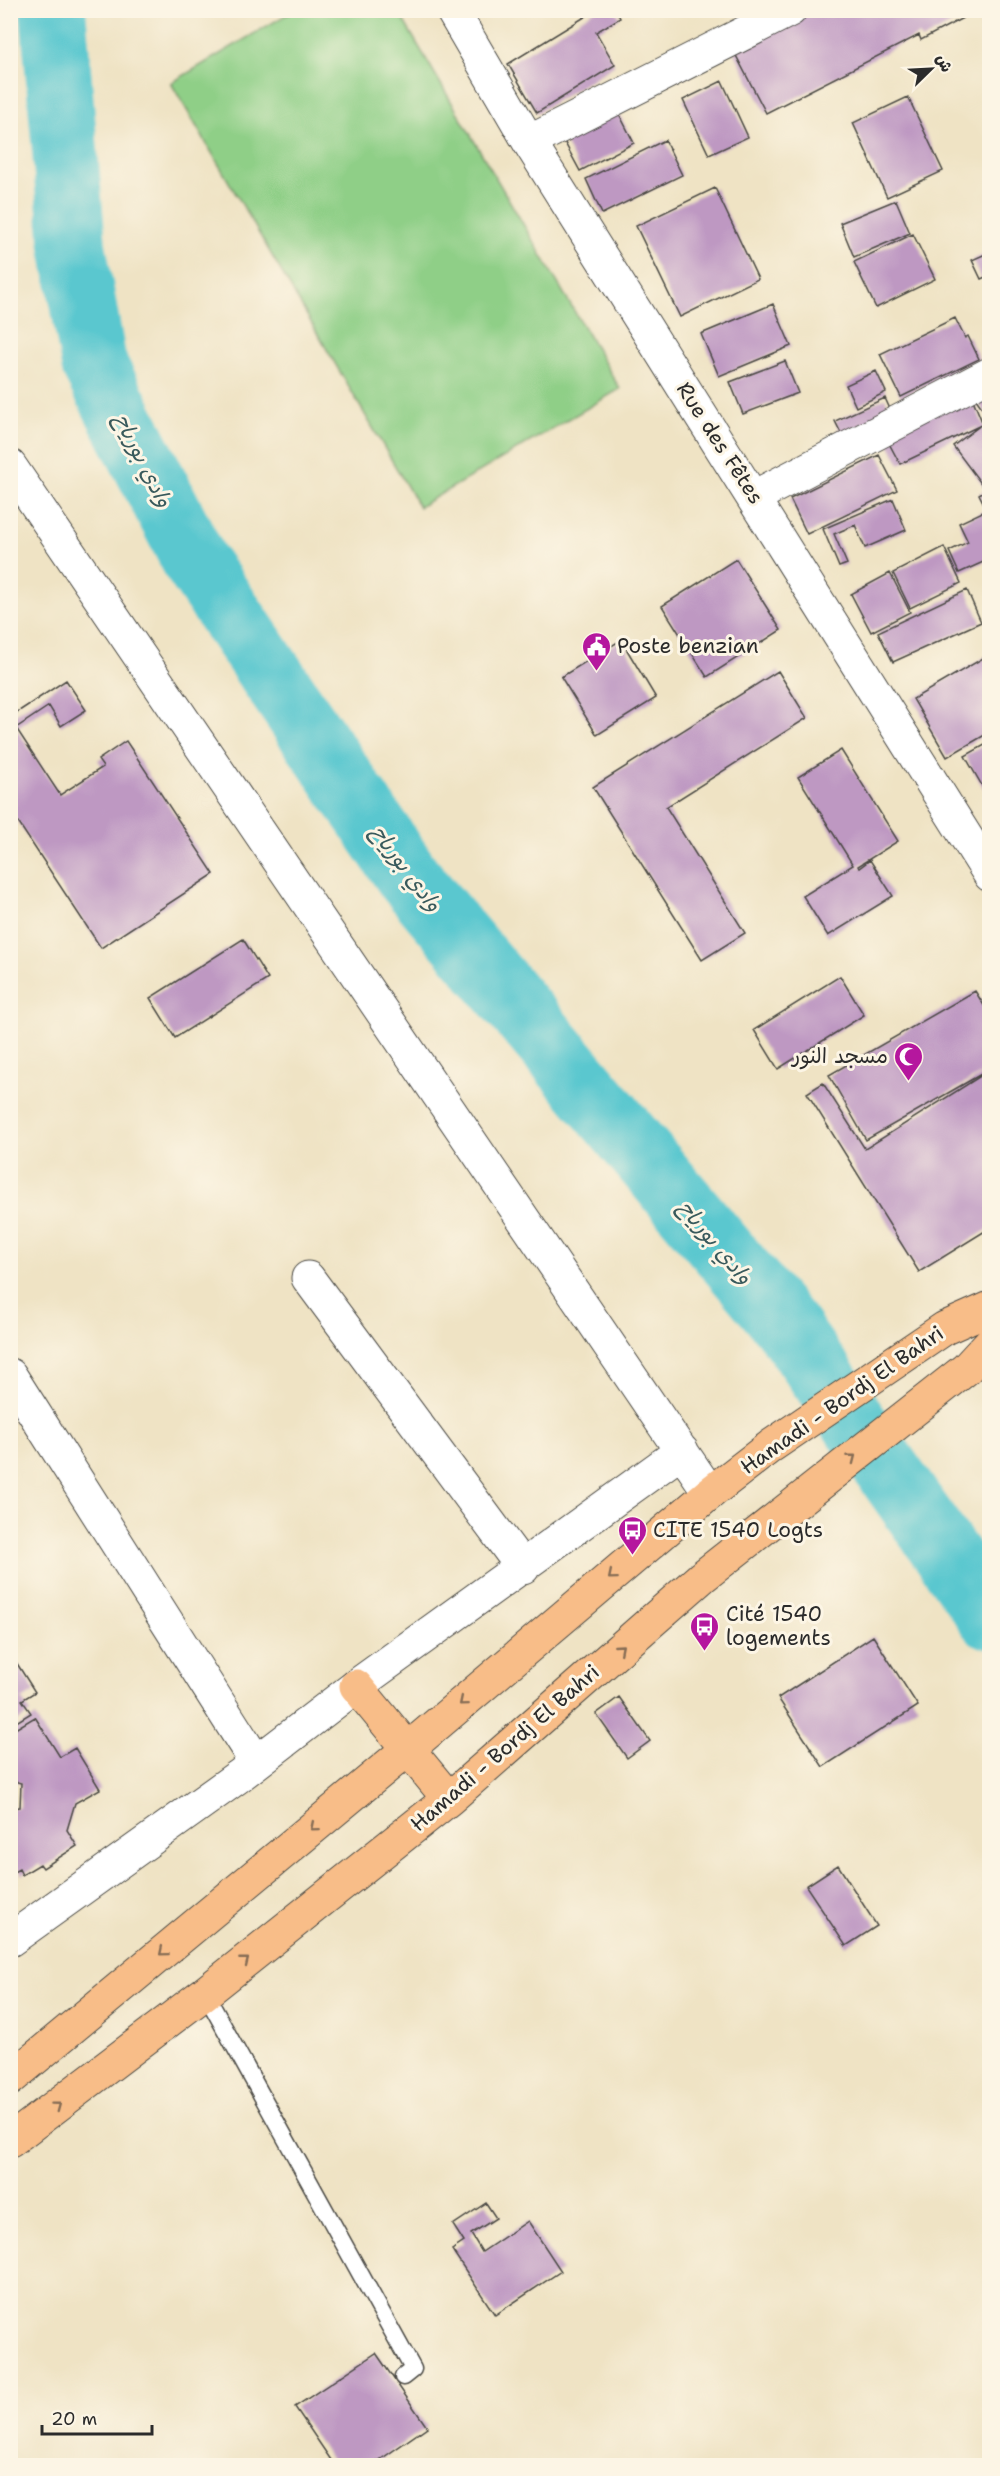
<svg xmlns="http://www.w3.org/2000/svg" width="1000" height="2476" viewBox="0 0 1000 2476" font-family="'Shantell Sans','Playpen Sans Arabic',sans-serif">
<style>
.green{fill:#8fcf87;stroke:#5d7d59;stroke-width:1.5}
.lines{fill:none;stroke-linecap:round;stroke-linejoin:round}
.river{stroke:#5ac7cf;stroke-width:66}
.building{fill:#be98c2}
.service-casing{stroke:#484742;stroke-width:19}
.minor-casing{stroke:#484742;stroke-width:35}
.trunk-casing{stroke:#484742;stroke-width:35}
.service{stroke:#fff;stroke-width:16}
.minor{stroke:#fff;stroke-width:33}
.trunk{stroke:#f8bd88;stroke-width:33}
.oneway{stroke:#876d55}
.labels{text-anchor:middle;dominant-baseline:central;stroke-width:6;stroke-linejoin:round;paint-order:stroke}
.street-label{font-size:21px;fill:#2b2b2b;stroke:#fcf5e5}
.poi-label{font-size:21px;fill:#2b2b2b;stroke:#fcf5e5;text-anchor:start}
.water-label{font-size:22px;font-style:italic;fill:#395a5c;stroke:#fcf5e5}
</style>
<rect width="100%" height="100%" fill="#fcf5e5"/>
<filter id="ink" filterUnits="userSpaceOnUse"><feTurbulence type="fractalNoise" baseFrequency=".0167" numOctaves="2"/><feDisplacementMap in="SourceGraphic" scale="12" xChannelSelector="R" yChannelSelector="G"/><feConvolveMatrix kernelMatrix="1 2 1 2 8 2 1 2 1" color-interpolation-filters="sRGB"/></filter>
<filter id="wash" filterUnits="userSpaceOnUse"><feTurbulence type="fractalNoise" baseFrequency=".008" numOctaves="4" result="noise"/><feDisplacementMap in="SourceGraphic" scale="24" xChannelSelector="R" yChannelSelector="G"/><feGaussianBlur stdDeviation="1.35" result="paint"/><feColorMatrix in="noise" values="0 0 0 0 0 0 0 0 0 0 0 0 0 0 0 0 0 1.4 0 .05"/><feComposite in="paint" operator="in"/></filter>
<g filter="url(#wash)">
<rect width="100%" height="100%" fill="#efe3c4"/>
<!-- green -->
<path class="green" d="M294,10L398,11L620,389L419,507L171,83Z"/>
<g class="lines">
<!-- river -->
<path class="river" d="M53,10L73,246L94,364L195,562L409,878L787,1327L990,1616"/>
</g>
<g id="blocks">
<!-- building -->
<path class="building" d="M596,10H616L620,18L596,32L615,65L537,113L508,64Z
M796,10H978L921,40L919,35L766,113L730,44Z
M722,81L748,137L709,155L683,100Z
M908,97L943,171L887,197L853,123Z
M613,102L634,143L580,171L558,130Z
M665,140L682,175L602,214L586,179Z
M715,188L758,279L680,317L636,226Z
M896,200L910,233L854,257L840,223Z
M913,234L935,279L876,308L854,262Z
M990,252V275L981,279L972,260Z
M773,304L791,346L719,376L701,334Z
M955,318L965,338L968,336L979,359L901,397L880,354Z
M785,361L798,393L743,414L730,382Z
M876,371L886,392L856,407L846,385Z
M990,385V419L973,395Z
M969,390L983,424L990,432V559L959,573L949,551L968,542L959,523L987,510L979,494L986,490L953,446L981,425L900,464L883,432Z
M885,398L894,418L845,441L835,421Z
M879,455L897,490L807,534L790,499Z
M893,499L906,530L865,548L855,525L834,534L847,564L839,567L823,529Z
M944,547L961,583L910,608L893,573Z
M736,559L781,630L707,677L662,606Z
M890,573L910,612L871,632L851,594Z
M967,590L981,622L893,662L878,632Z
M621,640L656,698L597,735L561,677Z
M990,654V732L947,757L913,699Z
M778,671L807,718L666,807L745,933L702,960L593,787Z
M66,680L86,710L61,726L49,706L16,728L60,795L103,767L98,760L126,741L214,874L101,948L10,810V717Z
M990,742V786L984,789L965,756Z
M841,750L898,841L858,866L859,868L870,860L893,896L828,936L803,896L853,865L798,777Z
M243,939L268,979L175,1038L150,998Z
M840,976L864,1015L778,1069L754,1030Z
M975,991L990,1015V1069L866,1140L829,1075Z
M990,1070V1228L919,1272L807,1093L823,1083L865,1149Z
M873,1636L918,1706L823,1767L778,1698Z
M16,1662L35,1692L22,1700L31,1713L10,1726V1665Z
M619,1697L650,1741L627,1758L596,1714Z
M35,1717L60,1757L75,1748L100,1789L75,1803L67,1830L77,1846L43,1868L40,1864L22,1875L19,1869L10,1874V1808L20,1807L21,1783L10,1780V1732Z
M838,1865L877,1926L846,1946L806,1886Z
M486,2203L496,2218L471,2234L482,2252L528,2221L561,2271L495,2315L452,2250L464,2242L453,2225Z
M376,2353L427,2427L371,2466H335L295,2407Z"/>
</g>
</g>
<g filter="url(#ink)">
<use href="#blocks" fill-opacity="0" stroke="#484742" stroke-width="1.5"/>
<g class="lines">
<defs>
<path id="service" d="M205,1993L413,2369L403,2377"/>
<path id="minor" d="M452,10L529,142L990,875
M529,142L790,10
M10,466L710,1493
M754,497L990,374
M308,1278L523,1568
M10,1375L256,1762
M10,1940L239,1776L356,1686L682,1451"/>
<path id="trunk" d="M356,1686L449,1799
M10,2079L408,1749L710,1493L771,1446L945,1328L990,1308
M10,2141L205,1993L449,1799L702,1577L966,1369L990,1343"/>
</defs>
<!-- service casing -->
<use href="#service" class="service-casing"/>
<!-- minor casing -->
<use href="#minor" class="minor-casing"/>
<!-- trunk casing -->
<use href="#trunk" class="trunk-casing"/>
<!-- service -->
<use href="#service" class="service"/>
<!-- minor -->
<use href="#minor" class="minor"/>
<!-- trunk -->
<use href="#trunk" class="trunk"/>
</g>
<!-- one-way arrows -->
<defs><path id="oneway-chevron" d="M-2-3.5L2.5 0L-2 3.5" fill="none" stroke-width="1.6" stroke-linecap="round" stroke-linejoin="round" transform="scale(1.5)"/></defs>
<g class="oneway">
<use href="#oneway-chevron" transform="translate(852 1458) rotate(-38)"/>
<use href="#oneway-chevron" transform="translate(612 1576) rotate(140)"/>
<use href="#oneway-chevron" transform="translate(620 1648) rotate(-41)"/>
<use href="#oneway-chevron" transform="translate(463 1702) rotate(140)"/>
<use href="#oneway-chevron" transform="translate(314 1827) rotate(140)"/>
<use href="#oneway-chevron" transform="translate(163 1952) rotate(140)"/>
<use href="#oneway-chevron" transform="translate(245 1961) rotate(-39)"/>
<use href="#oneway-chevron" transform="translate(57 2106) rotate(-37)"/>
</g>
</g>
<!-- icons -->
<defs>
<symbol id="civic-pin" viewBox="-11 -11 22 30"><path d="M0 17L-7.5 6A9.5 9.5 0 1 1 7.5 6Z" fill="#b5179e" stroke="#fcf5e5"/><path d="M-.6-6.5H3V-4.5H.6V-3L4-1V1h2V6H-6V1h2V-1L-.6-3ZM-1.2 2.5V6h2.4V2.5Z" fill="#fff"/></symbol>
<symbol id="mosque-pin" viewBox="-11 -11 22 30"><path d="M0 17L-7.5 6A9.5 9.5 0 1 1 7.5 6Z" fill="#b5179e" stroke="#fcf5e5"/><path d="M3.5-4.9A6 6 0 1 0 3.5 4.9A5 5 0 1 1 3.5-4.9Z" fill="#fff"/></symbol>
<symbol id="bus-pin" viewBox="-11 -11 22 30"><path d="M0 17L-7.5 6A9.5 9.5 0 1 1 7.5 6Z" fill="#b5179e" stroke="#fcf5e5"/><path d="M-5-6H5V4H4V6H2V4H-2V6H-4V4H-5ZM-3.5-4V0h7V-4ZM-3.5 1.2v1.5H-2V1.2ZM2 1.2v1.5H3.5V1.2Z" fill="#fff"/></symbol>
</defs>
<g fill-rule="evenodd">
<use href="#civic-pin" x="580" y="630" width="33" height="45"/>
<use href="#mosque-pin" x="892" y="1040" width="33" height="45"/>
<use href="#bus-pin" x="616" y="1514" width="33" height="45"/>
<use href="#bus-pin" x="688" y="1610" width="33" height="45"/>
</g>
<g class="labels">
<!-- street labels -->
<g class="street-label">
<text transform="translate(720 443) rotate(57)">Rue des Fêtes</text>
<text transform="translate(842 1400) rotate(-35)">Hamadi - Bordj El Bahri</text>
<text transform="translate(505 1748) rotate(-41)">Hamadi - Bordj El Bahri</text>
</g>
<!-- poi labels -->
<g class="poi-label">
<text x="617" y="646">Poste benzian</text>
<text x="888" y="1056" text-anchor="end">مسجد النور</text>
<text x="653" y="1530">CITE 1540 Logts</text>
<text x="726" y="1614">Cité 1540<tspan x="726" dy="24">logements</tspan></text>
</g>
<!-- water labels -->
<g class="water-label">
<text transform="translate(143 460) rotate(63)">وادي بورياح</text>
<text transform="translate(406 868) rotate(53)">وادي بورياح</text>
<text transform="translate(715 1242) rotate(50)">وادي بورياح</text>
</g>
</g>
<!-- margin -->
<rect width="1000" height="2476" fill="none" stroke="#fcf5e5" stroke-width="36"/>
<!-- north arrow -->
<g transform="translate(931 69) rotate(66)" stroke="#fcf5e5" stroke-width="4.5" paint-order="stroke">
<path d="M0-4.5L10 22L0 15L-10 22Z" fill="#2b2b2b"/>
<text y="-9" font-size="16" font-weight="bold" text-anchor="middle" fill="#2b2b2b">ش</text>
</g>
<!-- scale -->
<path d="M42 2425v9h110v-9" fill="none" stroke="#2b2b2b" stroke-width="3"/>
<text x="51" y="2425" font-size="18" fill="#2b2b2b" stroke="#fcf5e5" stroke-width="4.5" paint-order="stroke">20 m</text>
</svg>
